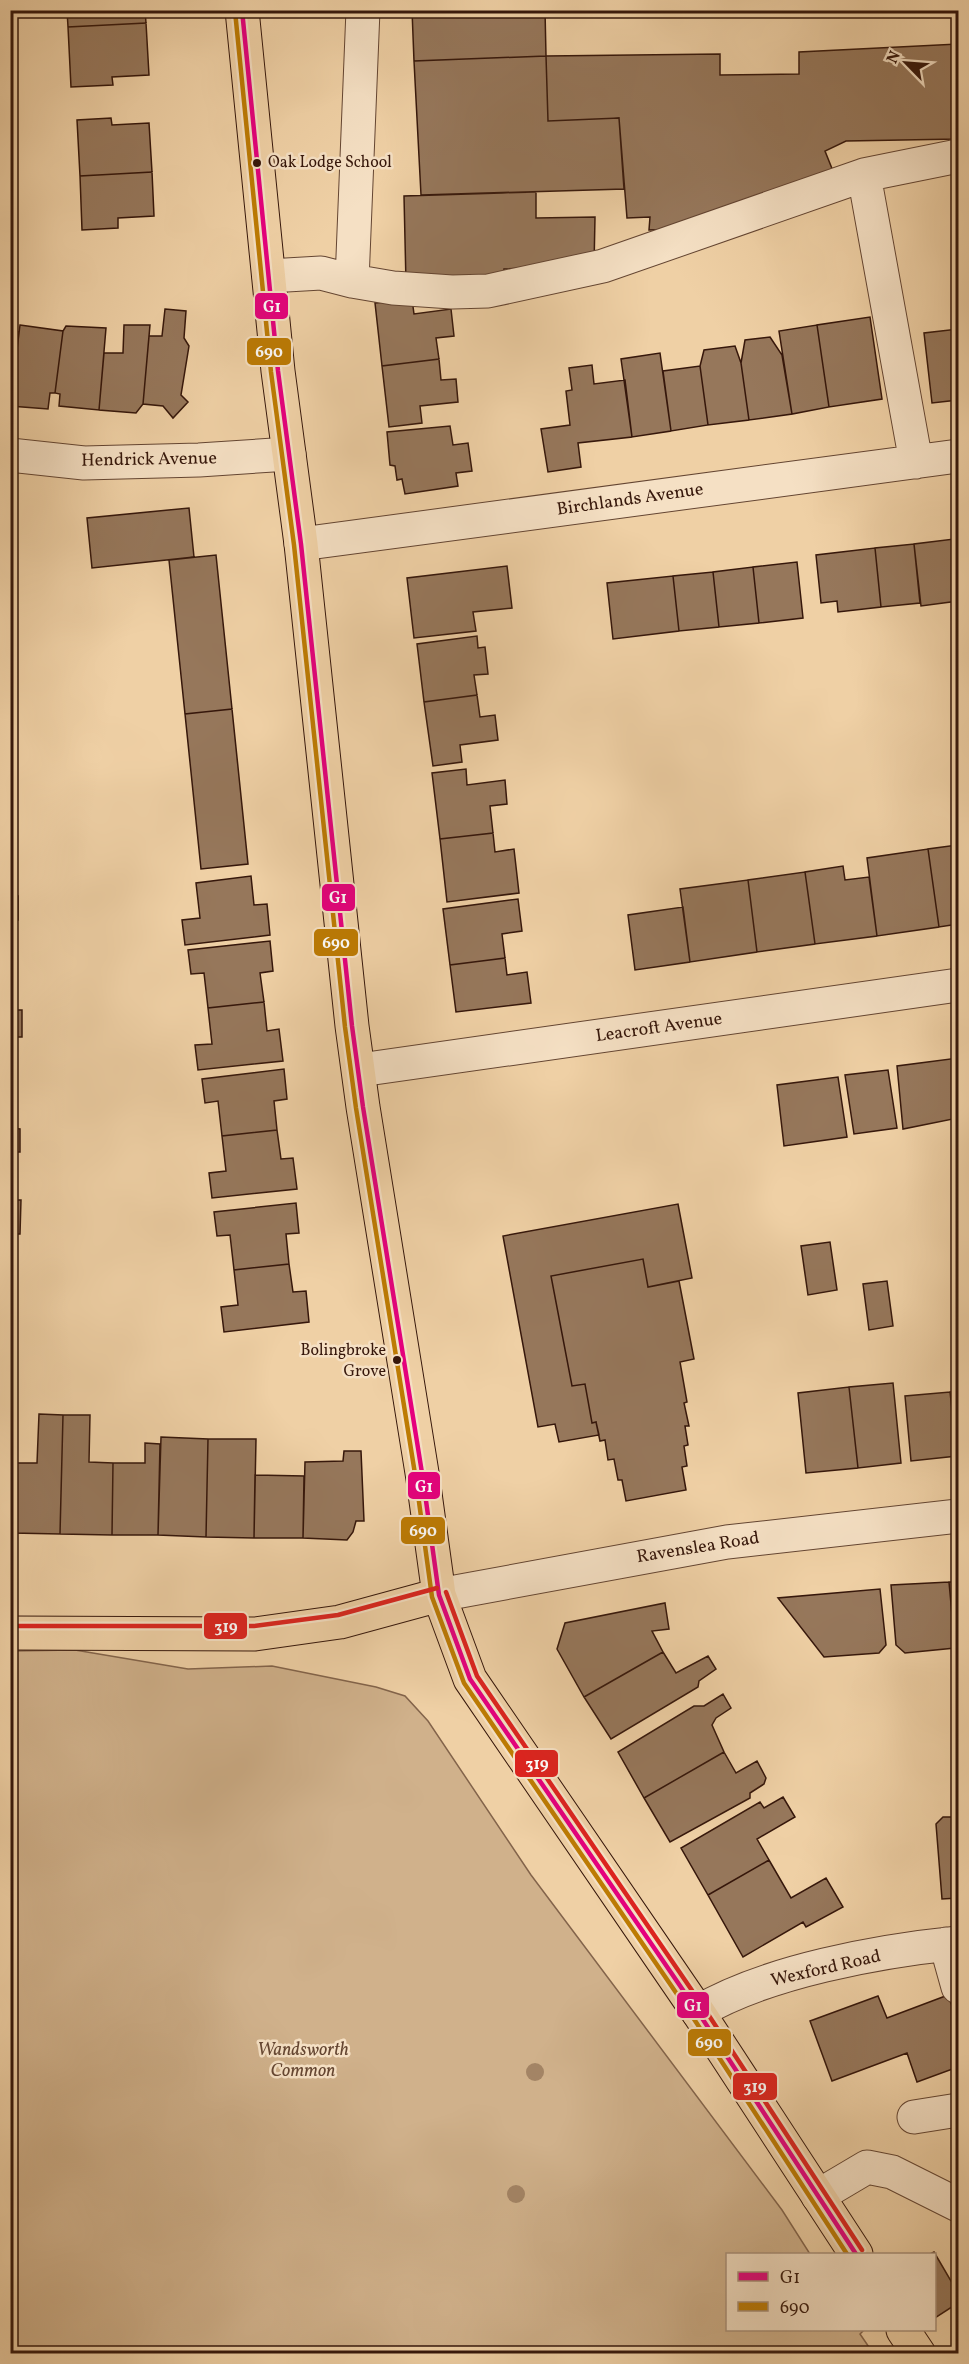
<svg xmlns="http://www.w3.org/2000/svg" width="969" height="2364" viewBox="0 0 969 2364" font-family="Vollkorn,serif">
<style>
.green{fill:#d0b18b;stroke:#83644b;stroke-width:1.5}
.building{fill:#96775b;stroke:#36170b;stroke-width:1.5}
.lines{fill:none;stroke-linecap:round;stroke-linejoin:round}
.minor-casing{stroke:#644532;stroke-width:35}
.major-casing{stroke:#36170b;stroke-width:35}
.minor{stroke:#f5e0c4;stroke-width:33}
.major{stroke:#efd0a5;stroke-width:33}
.bus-1-casing{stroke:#f5e0c4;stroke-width:9}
.bus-2-casing{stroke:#f5e0c4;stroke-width:9}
.bus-3-casing{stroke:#f5e0c4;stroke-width:9}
.bus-1{stroke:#e5007d;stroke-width:4.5}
.bus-2{stroke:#bd7b03;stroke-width:4.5}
.bus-3{stroke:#dc241f;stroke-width:4.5}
.tree{fill:#a38465}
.bus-dot{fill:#36170b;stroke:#f5e0c4;stroke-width:2}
.labels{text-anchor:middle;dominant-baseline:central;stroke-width:5;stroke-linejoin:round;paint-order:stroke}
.bus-label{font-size:16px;fill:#36170b;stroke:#f5e0c4;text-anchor:start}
.street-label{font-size:18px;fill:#36170b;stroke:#f5e0c4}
.park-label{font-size:18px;font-style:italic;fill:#644531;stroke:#f5e0c4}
.line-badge{stroke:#f5e0c4;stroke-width:2}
.badge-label{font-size:16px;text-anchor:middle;font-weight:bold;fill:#fff}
</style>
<rect width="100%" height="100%" fill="#efd0a5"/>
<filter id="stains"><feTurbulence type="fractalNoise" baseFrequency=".00333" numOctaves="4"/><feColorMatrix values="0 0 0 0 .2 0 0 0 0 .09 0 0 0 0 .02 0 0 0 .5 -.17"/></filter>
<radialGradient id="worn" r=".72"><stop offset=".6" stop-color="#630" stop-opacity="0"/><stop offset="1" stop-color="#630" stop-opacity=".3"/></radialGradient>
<!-- green -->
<path class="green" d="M75,1650L188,1669L272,1666L376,1687L405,1696L428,1721L531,1875L782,2210L810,2254H728V2330H864L860,2334L873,2353H11V1651Z"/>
<!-- building -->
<path class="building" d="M67,10H145L146,23L68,27Z
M412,10H545L546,56L414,61Z
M146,23L149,75L112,77L113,85L71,87L68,27Z
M958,44V139L846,141L825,151L835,176L689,229L649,230L650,217L627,218L619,118L548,121L546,56L720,54V75L799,74V52Z
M546,56L548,121L619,118L624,189L421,195L414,61Z
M111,118L112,125L149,123L152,172L80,176L77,120Z
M152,172L154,216L118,218V228L82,230L80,176Z
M536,192V218L595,217L594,266L504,269L503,282L406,283L404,196Z
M412,299L414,314L451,309L454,336L436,338L439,359L382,366L375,303Z
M165,309L186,311L184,338L189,346L181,395L188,402L173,418L163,406L143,404L149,336H162Z
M870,317L882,399L829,407L817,325Z
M20,325L63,331L55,393H50L48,409L10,406Z
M124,325H150L143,404L136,413L99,410L104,353H123Z
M817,325L829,407L792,414L779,331Z
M66,326L106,328L99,410L59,406L60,394L55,393L63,331Z
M958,329V400L932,403L924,333Z
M10,330L19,332L10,396Z
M770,337L782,355L792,414L749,420L741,363L745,340Z
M735,346L741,363L749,420L708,425L700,366L704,350Z
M660,353L671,431L632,437L621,359Z
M439,359L441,380L456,379L458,402L420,406L422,423L389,427L382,366Z
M592,365L594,384L625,380L632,437L578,443L581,467L548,472L541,429L570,425L566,391L572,390L569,368Z
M700,366L708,425L671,431L663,371Z
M450,426L453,445L468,443L472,471L456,473L458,486L405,494L402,479L397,480L395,466L390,465L387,432Z
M189,508L194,557L92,568L87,518Z
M958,538V574L954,539Z
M954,539L958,574V601L921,606L914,544Z
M914,544L920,603L881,607L875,548Z
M875,548L881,607L838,612L837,601L821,603L816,555Z
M216,555L232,709L185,714L169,560Z
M797,562L803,618L759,623L753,567Z
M507,566L512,608L473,612L476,631L414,638L407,578Z
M753,567L759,623L719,627L713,572Z
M713,572L719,627L679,631L673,576Z
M673,576L679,631L613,639L607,583Z
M477,636L478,648L485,647L488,674L474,675L477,695L424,702L417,644Z
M477,695L480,717L495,715L498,740L460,745L462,762L433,766L424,702Z
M232,709L248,864L201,869L185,714Z
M466,769L467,785L505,780L507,804L490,806L493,833L440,839L432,773Z
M493,833L495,852L514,849L519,893L447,902L440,839Z
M957,845L958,924L939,927L928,849Z
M928,849L939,927L877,936L867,858Z
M843,866L845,880L869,877L877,936L815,944L805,872Z
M805,872L815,944L757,952L748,880Z
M251,876L254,905L267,904L270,935L185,945L182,920L200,918L196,883Z
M748,880L757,952L690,962L680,889Z
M10,895L18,896V920H10Z
M518,899L522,931L502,934L505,958L450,965L443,909Z
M683,907L690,962L635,970L628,915Z
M270,941L273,971L260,973L264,1002L208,1008L204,973L191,974L188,950Z
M505,958L507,975L527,972L531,1003L456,1012L450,965Z
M264,1002L267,1031L279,1029L283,1061L198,1070L195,1045L212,1044L208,1008Z
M10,1010H22V1037H16V1065H10Z
M958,1058V1118L903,1129L897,1066Z
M10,1065H16L15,1117H10Z
M284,1069L287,1099L274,1101L277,1130L222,1136L218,1101L205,1103L202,1079Z
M888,1070L897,1128L854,1134L845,1075Z
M838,1077L847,1137L784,1146L777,1085Z
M10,1128L20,1129V1152H10Z
M277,1130L281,1159L293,1158L297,1189L212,1198L209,1173L226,1171L222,1136Z
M10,1200H21L20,1234H10Z
M296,1203L299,1233L286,1234L289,1264L234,1270L230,1235L217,1236L214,1212Z
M678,1204L692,1278L648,1287L643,1259L551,1276L572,1386L585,1384L592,1423L596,1422L599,1435L559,1442L555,1424L538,1427L503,1236Z
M830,1242L837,1290L808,1295L801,1246Z
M643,1259L648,1287L679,1281L694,1359L680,1362L687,1402L684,1403L689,1426H685L688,1445L684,1446L687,1466L682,1467L686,1490L626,1501L622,1480H618L614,1459L608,1460L605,1440L600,1441L596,1422L592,1423L585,1384L572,1386L551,1276Z
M289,1264L293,1292L306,1291L309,1322L224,1332L221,1307L238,1305L234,1270Z
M887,1281L893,1326L869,1330L863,1284Z
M893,1383L901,1463L858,1468L849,1387Z
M849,1387L858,1468L806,1473L798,1393Z
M958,1391V1456H957L950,1392Z
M950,1392L957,1456L911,1461L905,1396Z
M39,1414L63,1415L60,1534L12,1533L15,1463H37Z
M63,1415H90L89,1462L113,1463L112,1535L60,1534Z
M161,1437L208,1439L206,1537L158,1535Z
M208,1439H256L254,1538L206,1537Z
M145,1443L160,1444L158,1535H112L113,1463H145Z
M344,1451H361L364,1521H356L353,1532L347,1540L303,1538L305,1462L343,1461Z
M255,1475L304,1476L303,1538H254Z
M949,1582H958V1647L955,1648Z
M949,1582L955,1648L905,1653L896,1645L891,1585Z
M880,1589L886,1645L879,1653L824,1657L778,1598Z
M665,1603L669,1629L652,1631L663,1652L584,1697L557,1649L565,1623Z
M663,1652L676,1673L708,1656L716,1669L699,1681L698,1687L611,1739L584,1697Z
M723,1694L731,1708L716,1718L712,1725L724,1752L644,1798L618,1752L694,1706H704Z
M724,1752L736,1773L757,1761L766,1778L764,1784L750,1793V1798L670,1842L644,1798Z
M783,1797L795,1817L757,1839L769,1860L708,1895L681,1848L760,1802L764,1808Z
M943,1817H954L958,1820V1898L942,1899L936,1824Z
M769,1860L791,1898L826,1878L843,1907L806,1927L803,1922L743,1957L708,1895Z
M948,1995L958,2022V2067L917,2082L907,2053L832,2081L810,2021L878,1996L887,2018Z
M934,2252L958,2293V2303L935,2318L934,2254H930Z"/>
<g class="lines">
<defs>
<path id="minor" d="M864,175L958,156
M269,276L321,273L352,281L363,10
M352,281L393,288L452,292L488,291L603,266L864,175L916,462
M10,455L84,463L199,460L289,454
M301,544L958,456
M360,1070L958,985
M439,1595L727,1542L958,1516
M946,1944L958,1987
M698,2012C767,1971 879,1951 958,1943
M914,2117L958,2110
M818,2196L867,2167L892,2172L958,2205"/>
<path id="major" d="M242,10L278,371L301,544L352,1026L363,1107L423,1479L439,1595L470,1679L698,2012L856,2254
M10,1633L255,1634L340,1622L439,1595
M903,2330L919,2354"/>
</defs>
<!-- minor casing -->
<use href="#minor" class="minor-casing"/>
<!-- major casing -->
<use href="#major" class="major-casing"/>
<!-- minor -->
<use href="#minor" class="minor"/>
<!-- major -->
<use href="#major" class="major"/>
<defs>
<path id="bus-1" d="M242,10L278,371L301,544L352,1026L363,1107L423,1479L439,1595L470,1679L698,2012L856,2254"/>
<path id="bus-2" d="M235,11L271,372L294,545L345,1027L356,1108L416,1480L432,1597L464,1683L692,2016L847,2254"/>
<path id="bus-3" d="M446,1592L477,1676L704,2008L862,2250
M10,1626H254L338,1615L437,1588"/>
</defs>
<!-- bus-1 casing -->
<use href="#bus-1" class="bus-1-casing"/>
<!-- bus-2 casing -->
<use href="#bus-2" class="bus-2-casing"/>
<!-- bus-3 casing -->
<use href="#bus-3" class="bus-3-casing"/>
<!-- bus-1 -->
<use href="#bus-1" class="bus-1"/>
<!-- bus-2 -->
<use href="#bus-2" class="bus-2"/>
<!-- bus-3 -->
<use href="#bus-3" class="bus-3"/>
</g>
<!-- trees -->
<g class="tree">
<circle cx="535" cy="2072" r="9"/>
<circle cx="516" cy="2194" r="9"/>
</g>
<!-- markers -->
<g class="bus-dot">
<circle cx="257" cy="163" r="5"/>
<circle cx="397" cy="1360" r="5"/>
</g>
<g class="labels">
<!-- bus labels -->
<g class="bus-label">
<text x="268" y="163">Oak Lodge School</text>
<text x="386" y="1351" text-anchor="end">Bolingbroke<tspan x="386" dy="21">Grove</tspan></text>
</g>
<!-- street labels -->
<g class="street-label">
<text transform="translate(149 460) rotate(-1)">Hendrick Avenue</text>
<text transform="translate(630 500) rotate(-8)">Birchlands Avenue</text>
<text transform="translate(659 1028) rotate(-8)">Leacroft Avenue</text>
<text transform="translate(698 1548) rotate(-9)">Ravenslea Road</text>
<text transform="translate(826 1969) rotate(-13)">Wexford Road</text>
</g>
<!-- park labels -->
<g class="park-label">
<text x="303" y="2050">Wandsworth<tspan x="303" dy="21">Common</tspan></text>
</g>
</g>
<g class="line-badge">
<rect x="254" y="292" width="35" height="28" rx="6" fill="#e5007d"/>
<rect x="246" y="337" width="46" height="29" rx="6" fill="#bd7b03"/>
<rect x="321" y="883" width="35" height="29" rx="6" fill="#e5007d"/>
<rect x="313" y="928" width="46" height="29" rx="6" fill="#bd7b03"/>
<rect x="407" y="1471" width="34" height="29" rx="6" fill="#e5007d"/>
<rect x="400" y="1516" width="46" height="29" rx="6" fill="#bd7b03"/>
<rect x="203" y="1612" width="45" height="28" rx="6" fill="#dc241f"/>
<rect x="514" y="1749" width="45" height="29" rx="6" fill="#dc241f"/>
<rect x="676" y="1991" width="34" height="28" rx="6" fill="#e5007d"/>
<rect x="687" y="2028" width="45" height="29" rx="6" fill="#bd7b03"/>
<rect x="732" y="2072" width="46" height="29" rx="6" fill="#dc241f"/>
</g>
<g class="badge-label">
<text x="272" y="312">G1</text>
<text x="269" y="357">690</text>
<text x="338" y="903">G1</text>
<text x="336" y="948">690</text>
<text x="424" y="1492">G1</text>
<text x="423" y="1536">690</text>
<text x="226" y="1632">319</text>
<text x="537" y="1769">319</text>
<text x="693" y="2011">G1</text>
<text x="709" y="2048">690</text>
<text x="755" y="2092">319</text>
</g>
<!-- margin -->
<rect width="969" height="2364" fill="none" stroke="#efd0a5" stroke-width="36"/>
<rect x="12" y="12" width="945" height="2340" fill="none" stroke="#36170b" stroke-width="3"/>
<rect x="18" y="18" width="933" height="2328" fill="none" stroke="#36170b" stroke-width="1.5"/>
<!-- legend -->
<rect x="726" y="2253" width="210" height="78" fill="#f5e0c4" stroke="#a9907a" stroke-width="1.5"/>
<rect x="738" y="2272" width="30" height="9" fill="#e5007d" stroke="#a9907a" stroke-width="1.5"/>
<text x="780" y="2283" font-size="18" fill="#36170b">G1</text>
<rect x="738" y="2302" width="30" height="9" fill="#bd7b03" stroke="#a9907a" stroke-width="1.5"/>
<text x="780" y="2313" font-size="18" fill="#36170b">690</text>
<!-- north arrow -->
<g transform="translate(906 63) rotate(295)" stroke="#f5e0c4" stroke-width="4.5" paint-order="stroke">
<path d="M0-4.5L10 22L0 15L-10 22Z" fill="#36170b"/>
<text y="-9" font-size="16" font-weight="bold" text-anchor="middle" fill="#36170b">N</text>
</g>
<rect width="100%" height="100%" filter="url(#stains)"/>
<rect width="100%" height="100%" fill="url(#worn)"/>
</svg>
